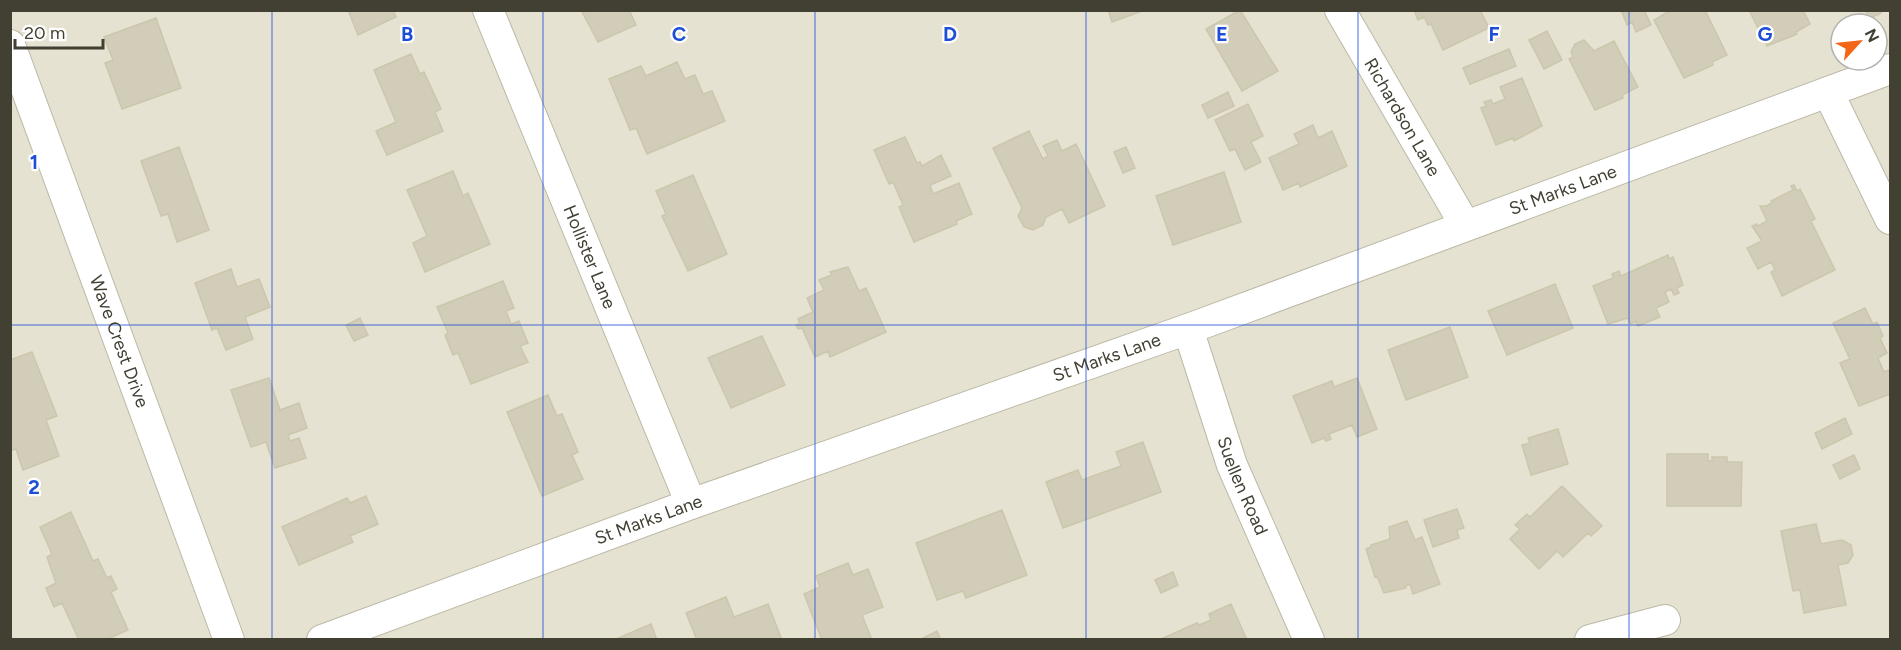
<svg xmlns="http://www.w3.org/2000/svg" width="1901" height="650" viewBox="0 0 1901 650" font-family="Figtree,sans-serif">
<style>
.residential{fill:#e5e2d1;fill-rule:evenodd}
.building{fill:#d2cdb8;stroke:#ccc6ac;stroke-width:1.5}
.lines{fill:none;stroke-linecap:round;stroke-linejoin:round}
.minor-casing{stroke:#bcb9a6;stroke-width:32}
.minor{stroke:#fff;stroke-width:30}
.grid{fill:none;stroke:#1d4ed8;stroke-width:1.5;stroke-opacity:0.55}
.labels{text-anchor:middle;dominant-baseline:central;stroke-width:4.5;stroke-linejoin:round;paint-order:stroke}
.street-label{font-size:18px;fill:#423f33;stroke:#fff}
.grid-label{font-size:20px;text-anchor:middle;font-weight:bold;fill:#1d4ed8;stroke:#fff;stroke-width:4.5;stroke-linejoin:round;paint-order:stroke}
</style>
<rect width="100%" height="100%" fill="#f1efe3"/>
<!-- residential -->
<path class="residential" d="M11,11H1890V639H11ZM1841,24H1877V60H1841Z"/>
<!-- building -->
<path class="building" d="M348,10H393L396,17L358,35Z
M581,10H629L636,25L598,42Z
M1108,10H1145L1112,22Z
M1240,10L1278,71L1242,91L1206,29Z
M1414,10H1480L1489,28L1443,50L1431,24L1428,25L1424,17L1418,20Z
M1621,10H1644L1651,25L1636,32L1632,22L1627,25Z
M1705,10L1727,55L1712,62L1713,65L1684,78L1654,20L1671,10Z
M1749,10H1803L1810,24L1796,32L1797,34L1767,46Z
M1865,10H1880L1881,13L1869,19Z
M156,18L181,88L122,109L105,63L113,60L104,37Z
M1547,31L1562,60L1544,69L1529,40Z
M1584,40L1594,51L1614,41L1638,87L1622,95L1623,98L1595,110L1569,59L1573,57L1571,52L1575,44Z
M1509,49L1516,66L1470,84L1463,68Z
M411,54L420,74L424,72L441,109L435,112L443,131L387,155L376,131L396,122L374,70Z
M677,62L685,79L695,75L703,94L712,91L725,121L647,154L636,128L630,130L609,79L641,66L646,76Z
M1522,78L1542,126L1514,141L1513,138L1496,145L1481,108L1486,106L1484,102L1491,100L1493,104L1505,99L1500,87Z
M1228,92L1234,106L1208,118L1202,105Z
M1248,104L1263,136L1251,142L1261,162L1245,170L1235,149L1230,151L1215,120Z
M1313,125L1318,138L1332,131L1347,166L1300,187L1299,183L1283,190L1269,158L1299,144L1294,134Z
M1029,131L1043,159L1048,156L1043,146L1057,140L1062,151L1076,144L1105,206L1069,223L1062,209L1046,217L1043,225L1033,230L1024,227L1018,216L1022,208L993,148Z
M905,137L917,163L920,162L922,166L941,155L951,176L930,185L933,194L959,183L972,214L956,221L957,224L914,242L899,207L903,205L893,182L889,184L874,150Z
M179,147L209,230L177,242L168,214L161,216L141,161Z
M1126,147L1135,168L1123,173L1114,152Z
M453,171L463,196L468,193L490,244L425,272L413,243L427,236L407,190Z
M1224,172L1241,222L1173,245L1156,196Z
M693,175L727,254L688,271L662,216L666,214L656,191Z
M1794,185L1797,191L1800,189L1815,219L1811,221L1835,270L1782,296L1771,272L1775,270L1771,262L1758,269L1747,248L1762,241L1752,226L1757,224L1758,226L1767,221L1760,206H1766L1772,203L1771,201L1793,190L1791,186Z
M1668,255L1669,259L1673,257L1683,285L1677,288L1679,293L1674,295L1671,289L1665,292L1669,302L1656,308L1660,317L1638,326L1636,321L1630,324L1628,318L1608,324L1593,286L1613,278L1612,274L1619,271L1621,276Z
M848,267L859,291L866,288L886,332L830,357L828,351L815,357L802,328L798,329L796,325L800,324L798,319L813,312L807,298L824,290L819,280L832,275L830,272Z
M231,269L237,287L259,279L270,307L245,317L253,339L226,350L217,328L212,330L195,283Z
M503,281L514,308L506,311L511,324L519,321L528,343L520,346L528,362L471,384L458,353L453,355L445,335L448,333L437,307Z
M1555,284L1573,328L1507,355L1488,311Z
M1865,308L1873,324L1877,322L1883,336L1880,338L1887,353L1878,358L1884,372L1889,370L1890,374V394L1859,406L1840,363L1850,359L1833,323Z
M360,318L368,335L354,341L346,325Z
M1450,327L1468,377L1406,400L1388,350Z
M762,336L785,385L731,408L708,358Z
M32,352L57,416L46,420L59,456L23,470L16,449L10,451V360Z
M269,378L280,410L299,403L307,428L288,435L290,441L299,438L306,458L275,468L266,442L251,447L231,390Z
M1357,378L1377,429L1357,437L1352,425L1329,434L1331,439L1326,441L1324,438L1312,443L1293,396L1332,381L1334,387Z
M548,395L557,416L562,414L578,452L572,455L583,479L542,496L507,412Z
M1845,418L1852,434L1822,449L1815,433Z
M1558,429L1568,464L1531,475L1522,445L1530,443L1528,438Z
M1143,442L1161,492L1063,528L1046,482L1078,470L1082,480L1121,466L1116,452Z
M1667,454H1708V461H1712V457H1727V462H1742L1741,506H1667Z
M1854,455L1860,469L1840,479L1833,465Z
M1562,486L1602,526L1591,536L1588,533L1563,557L1557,551L1539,569L1510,539L1520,529L1515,525L1527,514L1530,517Z
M366,496L378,524L350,536L353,542L299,565L282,527L347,498L350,503Z
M1457,509L1464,528L1457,530L1459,538L1433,547L1424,520Z
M1002,510L1027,575L966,598L963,591L937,600L916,543Z
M71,512L93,561L98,559L107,578L111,576L117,589L111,592L128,630L106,640H79L62,603L54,607L46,588L56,583L47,557L52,554L40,527Z
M1407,521L1415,540L1422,537L1440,584L1413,594L1410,584L1405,586L1406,588L1384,593L1377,576L1375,577L1366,549L1371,547V545L1390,539L1389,527Z
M1816,524L1821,544L1842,540L1851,545L1853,555L1848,563L1838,565L1846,605L1804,613L1800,590L1793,591L1781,531Z
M848,563L853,575L868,569L883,607L862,615L872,640H822L804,594L820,587L816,576Z
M1173,572L1178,585L1161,593L1155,580Z
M726,597L734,617L768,604L782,640H697L686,613Z
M1231,604L1247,640H1159L1197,623L1199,625L1211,620L1209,614Z
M651,624L657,640H614Z
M937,631L941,640H924L923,638Z"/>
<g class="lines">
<defs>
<g id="minor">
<path id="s1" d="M488,10L691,504"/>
<path id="s2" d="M1340,10L1465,225"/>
<path id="s3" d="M10,45L229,640"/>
<path d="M1828,92L1890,219"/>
<path id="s4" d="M1188,329L1232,465L1309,640"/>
<path id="s5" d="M322,640L691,504L1188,329L1890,69"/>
<path d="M1590,640L1665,620"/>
</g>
</defs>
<!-- minor casing -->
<use href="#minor" class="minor-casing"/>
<!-- minor -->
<use href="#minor" class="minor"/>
</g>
<!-- grid -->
<path class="grid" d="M272,10V640M543,10V640M815,10V640M1086,10V640M1358,10V640M1629,10V640M10,325H1890"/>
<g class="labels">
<!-- street labels -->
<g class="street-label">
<text stroke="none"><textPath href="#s2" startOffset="124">Richardson Lane</textPath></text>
<text stroke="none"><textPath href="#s5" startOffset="1320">St Marks Lane</textPath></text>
<text stroke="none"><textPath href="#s1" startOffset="267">Hollister Lane</textPath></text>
<text stroke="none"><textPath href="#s3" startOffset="316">Wave Crest Drive</textPath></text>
<text stroke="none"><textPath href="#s5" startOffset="834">St Marks Lane</textPath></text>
<text stroke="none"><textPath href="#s4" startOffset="166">Suellen Road</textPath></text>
<text stroke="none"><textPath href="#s5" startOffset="348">St Marks Lane</textPath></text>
</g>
</g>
<g class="grid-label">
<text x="407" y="41">B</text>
<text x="679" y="41">C</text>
<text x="950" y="41">D</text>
<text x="1222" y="41">E</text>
<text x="1494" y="41">F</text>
<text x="1765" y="41">G</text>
<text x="34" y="169">1</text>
<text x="34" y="494">2</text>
</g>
<!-- border -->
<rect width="1901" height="650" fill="none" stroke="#423f33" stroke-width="24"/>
<!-- north arrow -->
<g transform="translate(1859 42) rotate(63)"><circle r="28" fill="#ffffff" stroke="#b3b2ad" stroke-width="1.5"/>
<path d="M0-4.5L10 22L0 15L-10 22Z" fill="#f36617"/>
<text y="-9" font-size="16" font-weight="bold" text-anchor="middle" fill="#423f33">N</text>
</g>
<!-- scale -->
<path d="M15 39v9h88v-9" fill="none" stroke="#423f33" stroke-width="3"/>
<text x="24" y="39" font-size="18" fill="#423f33" stroke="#ffffff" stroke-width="4.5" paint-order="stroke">20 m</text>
</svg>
